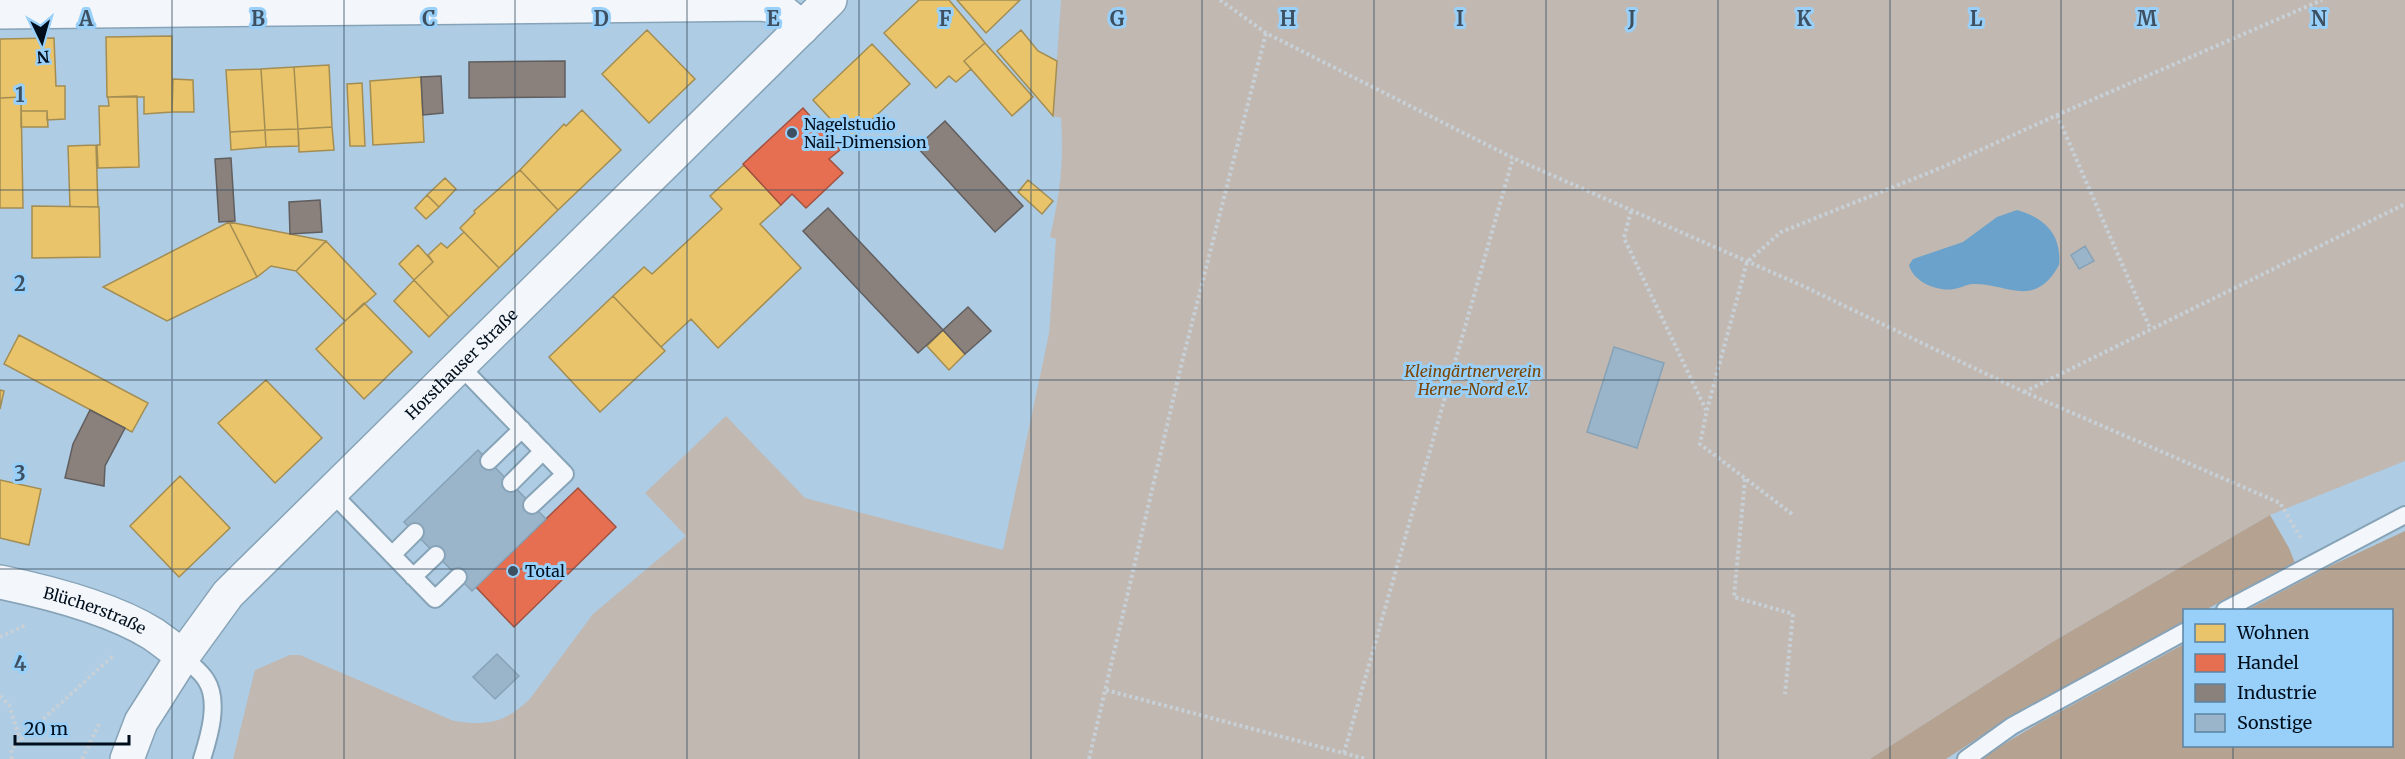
<svg xmlns="http://www.w3.org/2000/svg" width="2405" height="759" viewBox="0 0 2405 759" font-family="Merriweather,serif">
<style>
.green{fill:#c1b8b1}
.forest{fill:#b5a290}
.water{fill:#6aa2cb}
.homes{fill:#e9c46a;stroke:#a38d53;stroke-width:1.5}
.shops{fill:#e76f51;stroke:#a25241;stroke-width:1.5}
.industry{fill:#8a817c;stroke:#615e5f;stroke-width:1.5}
.building{fill:#9ab5ca;stroke:#87a2b6;stroke-width:1.5}
.lines{fill:none;stroke-linecap:round;stroke-linejoin:round}
.lane-casing{stroke:#87a3b7;stroke-width:20}
.street-casing{stroke:#87a3b7;stroke-width:36}
.secondary-casing{stroke:#87a3b7;stroke-width:36}
.path{stroke:#c7d0d7;stroke-width:4;stroke-dasharray:3 3;stroke-linecap:butt}
.lane{stroke:#f3f7fb;stroke-width:16}
.street{stroke:#f3f7fb;stroke-width:33}
.secondary{stroke:#f3f7fb;stroke-width:33}
.grid{fill:none;stroke:#3d5062;stroke-width:1.5;stroke-opacity:0.55}
.poi-dot{fill:#3d5062;stroke:#98d0fa;stroke-width:2}
.labels{text-anchor:middle;dominant-baseline:central;stroke-width:6;stroke-linejoin:round;paint-order:stroke}
.poi-label{font-size:16px;fill:#000e1c;stroke:#98d0fa;text-anchor:start}
.street-label{font-size:16px;fill:#000e1c;stroke:#98d0fa}
.park-label{font-size:16px;font-style:italic;fill:#7b4400;stroke:#98d0fa}
.grid-label{font-size:20px;text-anchor:middle;font-weight:bold;fill:#3d5062;stroke:#98d0fa;stroke-width:6;stroke-linejoin:round;paint-order:stroke}
</style>
<rect width="100%" height="100%" fill="#aecce4"/>
<!-- green -->
<path class="green" d="M1061,0H2405V461L2270,515L2054,641L1870,759H233L255,670L290,655H300L454,721C487,726 504,723 529,700L593,614L686,536L645,493L726,416L805,498L1003,550L1049,334L1056,239L1050,237C1060,193 1064,165 1061,118L1053,116Z"/>
<!-- forest -->
<path class="forest" d="M2270,515L2289,548L2295,563L2205,610H2184V622L2018,712L1946,759H1870L2054,641Z
M2405,531V759H1979L2039,723L2184,644V746H2392V610H2247L2328,567Z"/>
<!-- water -->
<path class="water" d="M2017,210C2045,218 2062,235 2059,265C2034,310 2008,283 1972,284C1966,285 1960,288 1954,289C1938,292 1913,282 1909,265L1913,259L1963,242L1997,217Z"/>
<!-- homes -->
<path class="homes" d="M919,0H949L985,43L964,61L971,69L956,82L949,76L936,88L884,33Z
M957,0H1020L986,33Z
M647,30L695,79L649,123L602,74Z
M1021,30L1038,51L1057,61L1053,116L997,51Z
M172,36V112L144,114V97H107L106,37Z
M54,38L56,86H65V119L47,120V111H21V97L0,98V39Z
M985,43L1033,97L1012,116L964,61Z
M872,44L910,84L850,140L813,100Z
M329,65L332,127L298,129L294,67Z
M294,67L298,129L265,130L261,69Z
M261,69L265,130L230,132L226,70Z
M421,77L424,142L373,145L370,81Z
M173,79L193,80L194,112H172Z
M362,83L365,146H350L347,84Z
M137,96L139,167L98,168L97,145H100L99,106H109L108,97Z
M21,97L23,208H0V98Z
M582,110L621,150L558,210L520,170L564,124L566,126Z
M21,111H47L48,127H21Z
M332,127L334,150L299,152L298,129Z
M298,129L299,146L266,147L265,130Z
M265,130L266,147L231,150L230,132Z
M96,145L98,207H70L68,146Z
M744,165L781,205L760,224L801,268L718,348L691,319L661,347L613,296L644,267L652,274L722,209L710,196Z
M520,170L558,210L499,268L460,228L475,213L474,211Z
M445,178L456,189L439,207L427,195Z
M1028,180L1053,201L1042,214L1018,192Z
M427,195L439,207L426,219L415,208Z
M32,206L99,207L100,257L32,258Z
M229,222L257,277L167,321L103,287Z
M229,222L290,234L326,241L296,271L271,266L257,277Z
M464,232L499,268L449,317L414,280L433,262L428,255L441,243L447,248Z
M326,241L376,294L345,321L296,271Z
M418,245L433,262L414,280L399,264Z
M414,280L449,317L429,337L394,301Z
M613,296L665,351L600,412L549,357Z
M364,303L412,352L364,399L316,349Z
M943,330L965,354L949,370L927,346Z
M19,335L148,403L132,432L4,364Z
M266,380L322,438L275,483L218,423Z
M0,390L4,391L0,409Z
M180,476L230,528L179,577L130,526Z
M0,480L41,489L29,545L0,538Z"/>
<!-- shops -->
<path class="shops" d="M803,108L840,150L829,159L843,173L806,208L792,194L781,205L743,164Z
M578,488L616,527L514,627L476,587L478,581L484,575H488Z"/>
<!-- industry -->
<path class="industry" d="M565,61V97L469,98V62Z
M441,76L443,113L423,115L421,77Z
M945,121L1023,206L995,232L917,147Z
M231,158L235,221L219,222L215,159Z
M320,200L322,232L290,234L289,202Z
M828,208L943,330L918,353L803,231Z
M968,307L991,331L965,354L943,330Z
M90,410L125,428L105,466L104,486L65,478L73,444Z"/>
<!-- building -->
<path class="building" d="M2085,246L2094,261L2079,269L2071,255Z
M1614,347L1664,363L1637,448L1587,432Z
M478,450L546,519L472,591L404,522Z
M497,654L519,676L495,699L473,677Z"/>
<g class="lines">
<defs>
<path id="lane" d="M460,366L565,474L532,505
M489,461L522,429
M511,483L543,451
M331,492L435,599L458,577
M392,555L415,532
M413,577L436,555
M2225,610L2405,515
M183,656C190,664 201,671 206,680C220,701 209,737 202,759
M1966,759L2012,726L2184,632"/>
<g id="street">
<path d="M0,12L762,4L777,7L802,28"/>
<path id="s1" d="M0,582C48,592 111,608 153,634C163,641 173,649 183,656"/>
</g>
<g id="secondary">
<path id="s2" d="M127,759L141,722L183,656L228,594L830,0"/>
</g>
</defs>
<!-- lane casing -->
<use href="#lane" class="lane-casing"/>
<!-- street casing -->
<use href="#street" class="street-casing"/>
<!-- secondary casing -->
<use href="#secondary" class="secondary-casing"/>
<!-- path -->
<path class="path" d="M1220,0L1266,33L1513,158L1803,286L2024,392L2280,503L2302,540
M2057,115L2150,328
M1631,211L1624,238L1706,410
M2024,392L2405,204
M1745,479L1734,597L1793,614L1785,694
M1792,514L1700,444L1707,410L1747,262L1781,232L1943,167L2057,115L2322,0
M0,637L26,625
M1106,690L1366,759
M0,696L9,705L20,740
M1344,753L1513,158
M12,759L11,750L20,740L114,655
M82,759L100,722
M1089,759L1181,366L1266,33"/>
<!-- lane -->
<use href="#lane" class="lane"/>
<!-- street -->
<use href="#street" class="street"/>
<!-- secondary -->
<use href="#secondary" class="secondary"/>
</g>
<!-- grid -->
<path class="grid" d="M172,0V759M344,0V759M515,0V759M687,0V759M859,0V759M1031,0V759M1202,0V759M1374,0V759M1546,0V759M1718,0V759M1890,0V759M2061,0V759M2233,0V610M0,190H2405M0,380H2405M0,569H2405M2233,746V759"/>
<!-- markers -->
<g class="poi-dot">
<circle cx="792" cy="133" r="6"/>
<circle cx="513" cy="571" r="6"/>
</g>
<g class="labels">
<!-- poi labels -->
<g class="poi-label">
<text x="804" y="124">Nagelstudio<tspan x="804" dy="18">Nail-Dimension</tspan></text>
<text x="525" y="571">Total</text>
</g>
<!-- street labels -->
<g class="street-label">
<text stroke="none"><textPath href="#s2" startOffset="522">Horsthauser Straße</textPath></text>
<text stroke="none"><textPath href="#s1" startOffset="99">Blücherstraße</textPath></text>
</g>
<!-- park labels -->
<g class="park-label">
<text x="1473" y="371">Kleingärtnerverein<tspan x="1473" dy="18">Herne-Nord e.V.</tspan></text>
</g>
</g>
<g class="grid-label">
<text x="86" y="26">A</text>
<text x="258" y="26">B</text>
<text x="429" y="26">C</text>
<text x="601" y="26">D</text>
<text x="773" y="26">E</text>
<text x="945" y="26">F</text>
<text x="1117" y="26">G</text>
<text x="1288" y="26">H</text>
<text x="1460" y="26">I</text>
<text x="1632" y="26">J</text>
<text x="1804" y="26">K</text>
<text x="1976" y="26">L</text>
<text x="2147" y="26">M</text>
<text x="2319" y="26">N</text>
<text x="20" y="102">1</text>
<text x="20" y="291">2</text>
<text x="20" y="481">3</text>
<text x="20" y="671">4</text>
</g>
<!-- legend -->
<rect x="2183" y="609" width="210" height="138" fill="#98d0fa" stroke="#5b82a1" stroke-width="1.5"/>
<rect x="2195" y="624" width="30" height="18" fill="#e9c46a" stroke="#5b82a1" stroke-width="1.5"/>
<text x="2237" y="639" font-size="18" fill="#000e1c">Wohnen</text>
<rect x="2195" y="654" width="30" height="18" fill="#e76f51" stroke="#5b82a1" stroke-width="1.5"/>
<text x="2237" y="669" font-size="18" fill="#000e1c">Handel</text>
<rect x="2195" y="684" width="30" height="18" fill="#8a817c" stroke="#5b82a1" stroke-width="1.5"/>
<text x="2237" y="699" font-size="18" fill="#000e1c">Industrie</text>
<rect x="2195" y="714" width="30" height="18" fill="#9ab5ca" stroke="#5b82a1" stroke-width="1.5"/>
<text x="2237" y="729" font-size="18" fill="#000e1c">Sonstige</text>
<!-- north arrow -->
<g transform="translate(42 42) rotate(175)" stroke="#98d0fa" stroke-width="4.5" paint-order="stroke">
<path d="M0-4.5L10 22L0 15L-10 22Z" fill="#000e1c"/>
<text y="-9" font-size="16" font-weight="bold" text-anchor="middle" fill="#000e1c">N</text>
</g>
<!-- scale -->
<path d="M15 735v9h114v-9" fill="none" stroke="#000e1c" stroke-width="3"/>
<text x="24" y="735" font-size="18" fill="#000e1c" stroke="#98d0fa" stroke-width="4.5" paint-order="stroke">20 m</text>
</svg>
